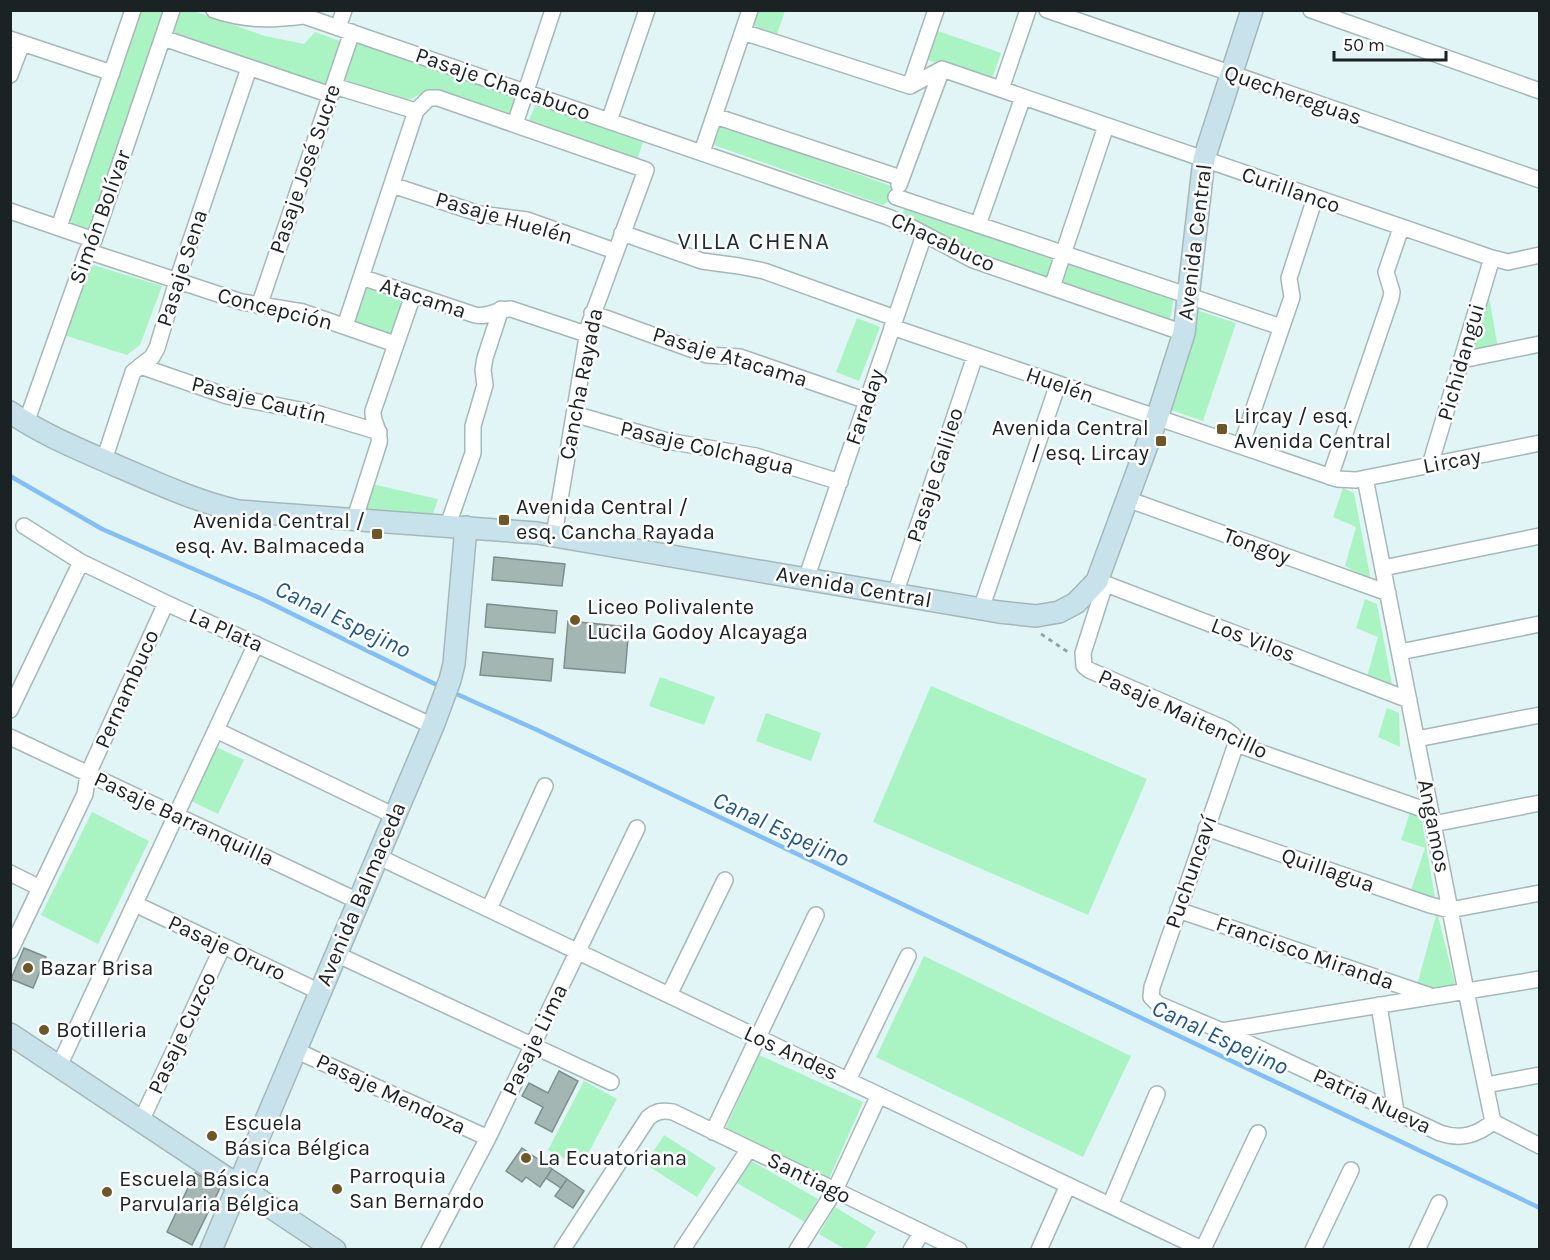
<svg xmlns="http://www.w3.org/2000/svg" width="1550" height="1260" viewBox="0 0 1550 1260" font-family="Karla,sans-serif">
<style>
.green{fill:#aaf4c3}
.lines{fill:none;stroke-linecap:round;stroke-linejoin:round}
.stream{stroke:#84bef9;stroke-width:4.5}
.building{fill:#a4b6b2;stroke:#7e8f8b;stroke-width:1.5}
.street-casing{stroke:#a5b8b9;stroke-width:18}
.secondary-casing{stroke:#a5b8b9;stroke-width:24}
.path{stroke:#95a4a5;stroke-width:3;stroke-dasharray:4.5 4.5;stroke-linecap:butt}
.street{stroke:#fff;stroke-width:15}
.secondary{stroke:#c8e2ec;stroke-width:21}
.poi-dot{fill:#6d5727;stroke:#fff;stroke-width:2}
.labels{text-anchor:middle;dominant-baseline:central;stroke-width:5;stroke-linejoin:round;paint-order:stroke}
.street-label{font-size:22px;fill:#1b2223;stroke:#fff}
.poi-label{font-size:22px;fill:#1b2223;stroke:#fff;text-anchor:start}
.neighbourhood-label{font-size:24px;letter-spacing:1.5px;fill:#1d2d2e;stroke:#fff}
.water-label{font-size:24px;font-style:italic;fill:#1b588d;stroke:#fff}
</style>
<rect width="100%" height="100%" fill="#e1f4f6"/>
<!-- green -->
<path class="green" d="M191,10L265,36L304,44L315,32L340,41L324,89L171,35L179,11Z
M141,11H165L90,229L69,222Z
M757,11H785L777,34L752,25Z
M938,31L1001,53L991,82L928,60Z
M360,40L517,97L511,114L507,115L436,89C424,90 416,99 404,100L345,82L343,75L354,41Z
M536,104L644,139L637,160L528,122Z
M717,123L891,186L890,200L883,205L714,145Z
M905,208L1053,258L1046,278L992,260L899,219Z
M1067,263L1174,298L1170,320L1061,283Z
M90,264L162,286L140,345L127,355L64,335Z
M1486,280L1498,348L1467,355Z
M365,287L404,299L392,337L352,323Z
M1196,310L1236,323L1203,421L1168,409Z
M857,318L880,327L859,381L836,372Z
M372,484L438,499L432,516L362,515Z
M1343,488L1354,493L1371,580L1345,566L1356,527L1333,517Z
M1365,599L1377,604L1393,690L1367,677L1378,637L1356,628Z
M660,677L715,697L704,725L649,706Z
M931,686L1147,779L1088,915L873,822Z
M1387,708L1399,713L1400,747L1378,737Z
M766,713L821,733L811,761L756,741Z
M214,746L244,760L218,814L189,800Z
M92,812L149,841L98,944L41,915Z
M1410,812L1421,816L1435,898L1411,890L1425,848L1401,840Z
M1437,912L1456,988L1435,992L1417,985Z
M924,956L1131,1056L1083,1157L876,1057Z
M759,1055L863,1102L828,1181L723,1134Z
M584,1081L617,1099L581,1167L548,1150Z
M664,1135L716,1168L697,1197L645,1164Z
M748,1159L818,1199L805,1222L735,1182Z
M835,1207L876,1232L865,1249H845L819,1234Z"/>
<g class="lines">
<!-- stream -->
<path class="stream" d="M10,476L102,529L262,599L441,687
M452,692L535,729L1540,1208"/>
</g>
<!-- building -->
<path class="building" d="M494,557L565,564L562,586L492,580Z
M487,604L557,611L555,633L485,627Z
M568,621L629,627L625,673L564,668Z
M483,652L553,659L551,681L480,675Z
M24,948L46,957L33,988L11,979Z
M559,1071L578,1081L552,1132L535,1123L543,1107L522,1096L529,1083L548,1093Z
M522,1148L552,1169L540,1187L526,1177L522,1182L506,1171Z
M552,1169L567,1179L561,1188L546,1178Z
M195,1173L221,1186L192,1245L167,1232Z
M567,1179L584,1191L573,1208L555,1196Z"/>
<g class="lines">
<defs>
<path id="street" d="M214,10C246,21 271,20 304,16L888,217L911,227L973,260L1184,333
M1047,10L1540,180
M1311,10L1540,91
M338,28L344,10
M743,32L910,86
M163,38L331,95
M10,39L112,73
M10,75L22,43
M334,86L416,111L429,98H438L646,170L589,325L554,535
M910,86L942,69L1492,258L1508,262L1540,255
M910,86L936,10
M1001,89L1028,10
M715,116L901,178
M609,121L647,10
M515,124L553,10
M702,152L750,10
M392,185L480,214L527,220L615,251
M899,185L942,69
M896,197L1281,327
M10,211L94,240
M978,225L1023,97
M59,227L133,10
M622,233L702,261L739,266L764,271L895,318
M87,251L242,302L303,312L395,344
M361,277L475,315C489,318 498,308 511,309L586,334
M1052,287L1106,126
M259,306L352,32
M592,313L707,355L740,357L867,401
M345,326L416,111
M892,327L1337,479L1356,480L1540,443
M1462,360L1540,344
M140,366L227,396L316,413L379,432
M574,414L667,441L756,456L840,482
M26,423L87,251L94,240L172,10
M1241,446L1292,297L1289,278L1315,198
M104,460L133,372L152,357L157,348L177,281L249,68
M1430,465L1492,258
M1330,477L1391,298L1392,292L1386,272L1401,228
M1365,478L1466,991L1493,1122
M1127,499L1388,593
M354,521L379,443C381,431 372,422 373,411L413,295
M448,525L473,453V426L485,385L483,370L485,358L501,309
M24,526L81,562L166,603L433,726
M1383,568L1540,536
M806,579L924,235
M1098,581L1409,700
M1105,584L1083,653L1084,666L1089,670L1225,729L1233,735L1236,744L1431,812
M895,594L975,356
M981,609L1058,384
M1400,652L1540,624
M10,710L81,562
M216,730L395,816
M10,737L358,901
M1417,739L1540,715
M1236,744L1152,987L1151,997L1158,1004L1222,1031L1440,1133C1461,1140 1477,1135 1493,1122
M1433,824L1540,803
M1206,828L1430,905L1450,910L1540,893
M377,856L1204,1250
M10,873L40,888
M135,904L320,992
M489,909L545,786
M1178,910L1428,995
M10,951L85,794L88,774L166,603
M336,954L611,1082
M669,995L725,880
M1379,1005L1396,1112
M1222,1031L1540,979
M295,1050L488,1138
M59,1066L256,644
M848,1080L908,956
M1486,1085L1540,1075
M141,1121L223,946
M1493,1122L1540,1146
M713,1132L816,915
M1110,1205L1157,1094
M1203,1249L1258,1133
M429,1250L488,1138L637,828
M562,1250L648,1118C656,1111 662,1110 673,1112L959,1250
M682,1250L749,1149
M797,1250L835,1190L879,1095
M911,1250L922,1232
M1039,1250L1068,1185
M1313,1250L1351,1170
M1417,1250L1439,1203"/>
<path id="secondary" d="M10,412C43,435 81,450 117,466C157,483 195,501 238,511L537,533L999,612L1036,616L1059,612L1076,603L1097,581L1157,418L1184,333L1204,159L1252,10
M10,1034L335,1250
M211,1250L433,726L450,680L454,664L466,527"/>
</defs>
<!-- street casing -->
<use href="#street" class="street-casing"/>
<!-- secondary casing -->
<use href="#secondary" class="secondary-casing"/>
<!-- path -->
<path class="path" d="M1041,634L1068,652"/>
<!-- street -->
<use href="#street" class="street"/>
<!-- secondary -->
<use href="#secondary" class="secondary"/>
</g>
<!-- markers -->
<g class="poi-dot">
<rect x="1216" y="423" width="12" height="12" rx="3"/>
<rect x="1155" y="435" width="12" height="12" rx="3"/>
<rect x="498" y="514" width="12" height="12" rx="3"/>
<rect x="371" y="528" width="12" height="12" rx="3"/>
<circle cx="575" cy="620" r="6"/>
<circle cx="28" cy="968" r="6"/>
<circle cx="44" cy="1030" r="6"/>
<circle cx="212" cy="1136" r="6"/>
<circle cx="526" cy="1158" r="6"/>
<circle cx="337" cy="1189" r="6"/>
<circle cx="107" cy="1192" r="6"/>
</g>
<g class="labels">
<!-- street labels -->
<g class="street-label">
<text transform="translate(503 84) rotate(19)">Pasaje Chacabuco</text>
<text transform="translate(1293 95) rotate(19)">Quechereguas</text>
<text transform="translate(305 169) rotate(-71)">Pasaje José Sucre</text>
<text transform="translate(1291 190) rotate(19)">Curillanco</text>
<text transform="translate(100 217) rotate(-70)">Simón Bolívar</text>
<text transform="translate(504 218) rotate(16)">Pasaje Huelén</text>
<text transform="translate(943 242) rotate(25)">Chacabuco</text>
<text transform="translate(1195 242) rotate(-83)">Avenida Central</text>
<text transform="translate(182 268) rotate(-72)">Pasaje Sena</text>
<text transform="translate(423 298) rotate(18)">Atacama</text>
<text transform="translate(275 309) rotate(14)">Concepción</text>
<text transform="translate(730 357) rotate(17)">Pasaje Atacama</text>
<text transform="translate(1461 362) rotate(-74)">Pichidangui</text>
<text transform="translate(581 384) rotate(-79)">Cancha Rayada</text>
<text transform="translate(1060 385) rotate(19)">Huelén</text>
<text transform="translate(259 400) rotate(14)">Pasaje Cautín</text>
<text transform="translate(865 407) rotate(-71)">Faraday</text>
<text transform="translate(707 448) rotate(13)">Pasaje Colchagua</text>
<text transform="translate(1452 461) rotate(-11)">Lircay</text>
<text transform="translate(935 475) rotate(-72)">Pasaje Galileo</text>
<text transform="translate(1257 546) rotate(20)">Tongoy</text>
<text transform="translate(854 587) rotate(10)">Avenida Central</text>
<text transform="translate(226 630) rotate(24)">La Plata</text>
<text transform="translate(1253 640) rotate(21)">Los Vilos</text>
<text transform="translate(127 689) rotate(-66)">Pernambuco</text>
<text transform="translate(1183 714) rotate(25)">Pasaje Maitencillo</text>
<text transform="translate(184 819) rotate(25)">Pasaje Barranquilla</text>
<text transform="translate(1434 826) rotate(79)">Angamos</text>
<text transform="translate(1328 870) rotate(19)">Quillagua</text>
<text transform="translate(1191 872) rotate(-71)">Puchuncaví</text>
<text transform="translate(361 894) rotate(-67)">Avenida Balmaceda</text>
<text transform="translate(227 948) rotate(25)">Pasaje Oruro</text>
<text transform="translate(1305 953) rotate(19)">Francisco Miranda</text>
<text transform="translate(182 1033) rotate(-65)">Pasaje Cuzco</text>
<text transform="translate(535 1040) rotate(-64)">Pasaje Lima</text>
<text transform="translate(791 1053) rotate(25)">Los Andes</text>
<text transform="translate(391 1094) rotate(25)">Pasaje Mendoza</text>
<text transform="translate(1372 1101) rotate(25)">Patria Nueva</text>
<text transform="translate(809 1178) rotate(26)">Santiago</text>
</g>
<!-- poi labels -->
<g class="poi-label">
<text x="1234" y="416">Lircay / esq.<tspan x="1234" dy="25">Avenida Central</tspan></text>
<text x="1149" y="428" text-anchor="end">Avenida Central<tspan x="1149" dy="25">/ esq. Lircay</tspan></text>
<text x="516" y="507">Avenida Central /<tspan x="516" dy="25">esq. Cancha Rayada</tspan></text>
<text x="365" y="521" text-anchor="end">Avenida Central /<tspan x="365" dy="25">esq. Av. Balmaceda</tspan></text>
<text x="587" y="607">Liceo Polivalente<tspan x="587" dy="25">Lucila Godoy Alcayaga</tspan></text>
<text x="40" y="968">Bazar Brisa</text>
<text x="56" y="1030">Botilleria</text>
<text x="224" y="1123">Escuela<tspan x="224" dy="25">Básica Bélgica</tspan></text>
<text x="538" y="1158">La Ecuatoriana</text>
<text x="349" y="1176">Parroquia<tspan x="349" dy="25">San Bernardo</tspan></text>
<text x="119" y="1179">Escuela Básica<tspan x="119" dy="25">Parvularia Bélgica</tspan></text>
</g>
<!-- neighbourhood labels -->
<g class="neighbourhood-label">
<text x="754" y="241">VILLA CHENA</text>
</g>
<!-- water labels -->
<g class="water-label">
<text transform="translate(343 619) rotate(26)">Canal Espejino</text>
<text transform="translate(781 829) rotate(25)">Canal Espejino</text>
<text transform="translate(1220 1037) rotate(25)">Canal Espejino</text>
</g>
</g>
<!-- border -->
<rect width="1550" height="1260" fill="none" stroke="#1b2223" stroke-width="24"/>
<!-- scale -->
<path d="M1334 51v9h112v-9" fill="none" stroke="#1b2223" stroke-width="3"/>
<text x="1343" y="51" font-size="18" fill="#1b2223" stroke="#ffffff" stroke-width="4.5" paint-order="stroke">50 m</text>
</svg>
